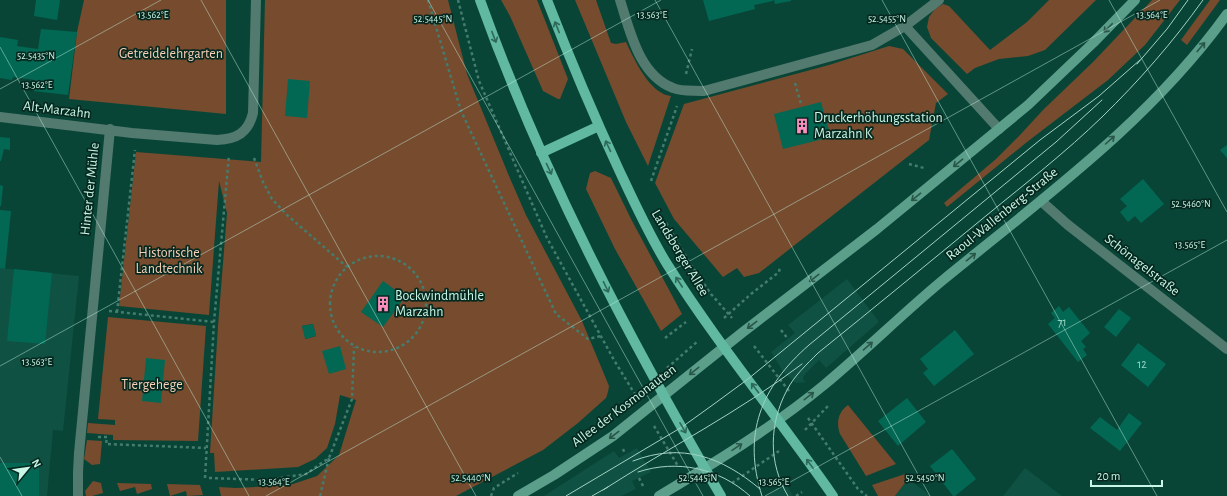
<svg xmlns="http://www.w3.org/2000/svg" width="1227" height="496" viewBox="0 0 1227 496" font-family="'Alegreya Sans',sans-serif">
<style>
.built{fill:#0f5142}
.green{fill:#774b2d;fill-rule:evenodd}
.building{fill:#026854}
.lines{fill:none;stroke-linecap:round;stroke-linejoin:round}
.path{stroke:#447c6d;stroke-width:2.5;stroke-dasharray:3 3;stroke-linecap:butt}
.minor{stroke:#527a6e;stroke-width:10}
.secondary{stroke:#5b9e8a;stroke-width:10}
.primary{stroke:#60b9a0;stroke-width:10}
.tram{stroke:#a1d2c3;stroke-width:1}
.oneway{stroke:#2e6959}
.oneway2{stroke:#28574a}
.ticks{fill:none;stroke:#c8f7e7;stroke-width:1;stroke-opacity:0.45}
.labels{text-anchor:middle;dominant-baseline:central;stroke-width:3.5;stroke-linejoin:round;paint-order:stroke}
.number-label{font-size:12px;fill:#96d3c2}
.park-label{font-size:14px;fill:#f9d1b8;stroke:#06281f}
.street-label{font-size:14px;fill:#c8f7e7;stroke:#06281f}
.poi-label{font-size:14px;fill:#c8f7e7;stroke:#06281f;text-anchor:start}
.ticks-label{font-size:10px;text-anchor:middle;fill:#c8f7e7;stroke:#06281f;stroke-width:3.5;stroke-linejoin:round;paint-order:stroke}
</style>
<rect width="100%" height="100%" fill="#094537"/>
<!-- built -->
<path class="built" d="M0,268L79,276L63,431L53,430L47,496H0Z
M847,279L879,322L826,368L819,360L805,374L803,378L804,381L807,382L796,383L784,373L771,352L795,333L788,325Z
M637,448L651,472L632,481L636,489L621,496H544L614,451L619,458Z
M1025,468L1062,496H1003Z
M908,479L931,496H895Z
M785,482L793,496H767Z"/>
<!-- green -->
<path class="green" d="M84,0H226V114L69,99L77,32Z
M265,0H448L467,74L509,176L526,215L582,321L609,386L608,392L606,398L578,423L543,450L456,496H221L219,487L236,488L290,485L317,476L339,455L356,400L340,395L335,424L327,448L315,459L298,467L215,472L214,453H210L218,326L227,213L219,181L209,315L119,306L136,152L261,162ZM313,324L316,336L306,339L302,326Z
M501,0H537L568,79L560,99H558L543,91L510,16Z
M575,0H596L611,43L616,44L626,42C633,57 646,85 662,93C664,95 668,95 671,96L648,166L626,122Z
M1049,0H1096L1045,50L1028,56L999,59L975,68L967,74L931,38L927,27L929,17L935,9L943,4L949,6L990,50L1027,22Z
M1152,0H1180L1145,45L1108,80L1027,142L947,207L944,203L996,159L1020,135L1043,110L1093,62Z
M1210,0H1220L1187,45L1181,40Z
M889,46L903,49L948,94L936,103L929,140L759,273L744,277L737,268L723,277L674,219L655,183L684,104L829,65Z
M595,171L611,178L631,219L682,314L661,331L615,249L586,189L590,173Z
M108,317L206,326L198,441L113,440V435L87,433L88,423L115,425V420L98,419Z
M848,405L896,464L866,476L840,434C836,423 838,412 848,405Z
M87,440L102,441L100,464L92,465L84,459Z
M905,474L908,479L895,496H878L872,485Z
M93,481L101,483L103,493L92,496H86L85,491Z
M117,483L151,484L152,489L137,494L135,487L120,491Z
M167,484L200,485L203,495L187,496L186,491L170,496Z"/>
<!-- building -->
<path class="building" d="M36,0H60L57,20L34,16Z
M703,0H773V1L754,5L755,9L709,21Z
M774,0H791V1L775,4Z
M41,29L77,32L68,95L33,91L35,80L13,77L12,80L0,78V37L18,40L17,46L38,49Z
M288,79L310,81L307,118L285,116Z
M821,102L831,137L783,149L774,114Z
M0,137L10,138V150L4,149L1,161H0Z
M1227,145V158L1220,150Z
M1143,179L1164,204L1141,223L1135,216L1128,222L1120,212L1127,206L1120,199Z
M0,185L3,186L1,206H0Z
M0,210L11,211L5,269L0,268Z
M14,269L52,273L45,344L7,341Z
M383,281L405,297L383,327L361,312Z
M1059,306L1063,312L1069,307L1090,333L1081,341L1086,347L1083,349L1087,355L1078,362L1048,324L1055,318L1051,313Z
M1119,309L1131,318L1116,337L1104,327Z
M313,324L316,336L305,339L302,326Z
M955,330L974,354L934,386L923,373L928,369L920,359Z
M1138,343L1166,364L1148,387L1121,365Z
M340,346L346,369L329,374L322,351Z
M146,358L165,360L161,403L142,401Z
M907,398L926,422L898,446L878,421Z
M1129,413L1142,423L1120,451L1090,428L1100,417L1117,430Z
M952,449L976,479L955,496H953L930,466Z
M0,463H39V496H0Z"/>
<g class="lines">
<!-- path -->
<path class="path" d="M428,0L461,111L556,314L588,339L601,336
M458,0L479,81L547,238L614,360L636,396
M686,74L692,49
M795,83L801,104
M254,158L263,182L272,199L287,215L347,267
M909,164L924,168
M651,181L677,106
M666,223L691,265L711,294L732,318
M330 304a48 48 0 1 1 96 0a48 48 0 1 1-96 0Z
M109,311L214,322
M117,312L135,150
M724,318L751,294L779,272L780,266
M781,330L788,339
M665,338L686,322
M754,346L789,391
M667,368L698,341
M808,418L858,489L867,496
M654,426L678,466
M805,430L828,406
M98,437H107L106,444L206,448
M623,449L625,454
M205,478L214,322L229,155
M209,478L267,480L306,474L329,458L352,399L354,347
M639,478L643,486
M732,483L779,451
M320,496L329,458
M491,496L494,488L518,473
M796,496L802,492"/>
<!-- minor -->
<path class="minor" d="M620,0C630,31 639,75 673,88C682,92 694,90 704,91L872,45L905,26L939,0
M905,26L999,129
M0,117L132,133L217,140C237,139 248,133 253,113L256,0
M1041,201L1068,225L1227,349
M78,496V472L79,453L110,129"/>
<!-- secondary -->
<path class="secondary" d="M518,496L554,475L613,436L743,332L877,229L1028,105L1093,43L1135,0
M659,496C716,462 773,427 824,385C865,351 902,314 943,280C1043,198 1151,120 1227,14"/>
<!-- primary -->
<path class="primary" d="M480,0C542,173 628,337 721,496
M547,0C569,57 593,114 619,170C634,202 649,235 667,264C718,345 779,418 833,496
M541,153L599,126"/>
<!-- tram -->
<path class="tram" d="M1137,64L1167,29L1188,0
M633,461C682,442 722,457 760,489
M638,472C677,459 719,468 750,496
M603,490C670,447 739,412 802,364
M566,496L682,427L714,404L748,379L1040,140L1099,96L1140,60
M592,496L608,487
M762,496C742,434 761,387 809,345L1056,142L1102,100
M788,496C768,463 769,424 787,390C794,376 807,364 818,353C875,307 931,261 987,215C1026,183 1066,152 1102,117C1139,81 1173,42 1203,0"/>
</g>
<!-- one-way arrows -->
<defs><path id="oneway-shaft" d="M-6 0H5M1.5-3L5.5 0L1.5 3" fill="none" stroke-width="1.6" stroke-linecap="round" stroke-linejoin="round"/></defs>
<g class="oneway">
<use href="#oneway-shaft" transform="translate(557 27) rotate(-112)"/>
<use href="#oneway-shaft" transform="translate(494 37) rotate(69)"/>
<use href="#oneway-shaft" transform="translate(608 146) rotate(-115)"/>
<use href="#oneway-shaft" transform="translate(549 169) rotate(65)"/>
<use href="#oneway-shaft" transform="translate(679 282) rotate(-123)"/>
<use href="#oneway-shaft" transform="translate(606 287) rotate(64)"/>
<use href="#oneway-shaft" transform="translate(755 388) rotate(-127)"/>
<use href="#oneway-shaft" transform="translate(683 428) rotate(60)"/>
<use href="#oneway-shaft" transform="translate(810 464) rotate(-126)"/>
</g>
<g class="oneway2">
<use href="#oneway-shaft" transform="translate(1108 28) rotate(134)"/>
<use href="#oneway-shaft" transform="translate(1201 47) rotate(-50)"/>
<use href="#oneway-shaft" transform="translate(1110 140) rotate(-42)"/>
<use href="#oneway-shaft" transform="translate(958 163) rotate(141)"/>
<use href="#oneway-shaft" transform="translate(916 197) rotate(141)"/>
<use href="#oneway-shaft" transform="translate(971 257) rotate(-39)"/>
<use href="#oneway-shaft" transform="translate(814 278) rotate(142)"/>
<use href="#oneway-shaft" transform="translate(752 325) rotate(143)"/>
<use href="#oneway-shaft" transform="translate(868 346) rotate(-41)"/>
<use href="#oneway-shaft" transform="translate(694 371) rotate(142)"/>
<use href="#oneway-shaft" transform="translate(809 396) rotate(-38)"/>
<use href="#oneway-shaft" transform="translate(614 435) rotate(143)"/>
<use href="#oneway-shaft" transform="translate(737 447) rotate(-34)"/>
</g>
<!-- ticks -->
<path class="ticks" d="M201,0L476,496M428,0L703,496M655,0L930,496M882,0L1157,496M1109,0L1227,212M0,47L249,496M0,89L161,0M0,366L661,0M0,457L22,496M266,496L1160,0M765,496L1227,240"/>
<!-- icons -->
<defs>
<symbol id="building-bare" viewBox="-9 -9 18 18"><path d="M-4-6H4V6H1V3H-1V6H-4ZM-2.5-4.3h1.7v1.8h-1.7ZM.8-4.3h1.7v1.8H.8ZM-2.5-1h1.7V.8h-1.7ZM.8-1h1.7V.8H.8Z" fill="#fd8ebf" stroke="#06281f" stroke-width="2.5" paint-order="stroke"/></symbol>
</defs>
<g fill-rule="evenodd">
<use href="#building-bare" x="791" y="115" width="22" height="22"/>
<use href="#building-bare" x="372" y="293" width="22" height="22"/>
</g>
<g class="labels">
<!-- number labels -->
<g class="number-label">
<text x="1062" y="322">71</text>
<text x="1142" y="364">12</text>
</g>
<!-- park labels -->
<g class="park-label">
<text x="171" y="54">Getreidelehrgarten</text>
<text x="169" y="253">Historische<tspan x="169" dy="16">Landtechnik</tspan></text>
<text x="152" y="385">Tiergehege</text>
</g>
<!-- street labels -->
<g class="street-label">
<text transform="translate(57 110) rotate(7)">Alt-Marzahn</text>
<text transform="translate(90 189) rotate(-84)">Hinter der Mühle</text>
<text transform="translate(1002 214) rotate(-39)">Raoul-Wallenberg-Straße</text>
<text transform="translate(680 253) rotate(59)">Landsberger Allee</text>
<text transform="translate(1142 265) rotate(38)">Schönagelstraße</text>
<text transform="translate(624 406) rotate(-37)">Allee der Kosmonauten</text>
</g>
<!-- poi labels -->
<g class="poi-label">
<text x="814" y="118">Druckerhöhungsstation<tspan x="814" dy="16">Marzahn K</tspan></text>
<text x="395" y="296">Bockwindmühle<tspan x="395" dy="16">Marzahn</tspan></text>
</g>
</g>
<g class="ticks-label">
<text x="153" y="18">13.562°E</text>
<text x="652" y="18">13.563°E</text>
<text x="1152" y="18">13.564°E</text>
<text x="433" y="22">52.5445°N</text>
<text x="887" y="22">52.5455°N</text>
<text x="36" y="59">52.5435°N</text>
<text x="37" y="88">13.562°E</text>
<text x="1191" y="207">52.5460°N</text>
<text x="1190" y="248">13.565°E</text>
<text x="37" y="365">13.563°E</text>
<text x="471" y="481">52.5440°N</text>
<text x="698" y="481">52.5445°N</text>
<text x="925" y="481">52.5450°N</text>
<text x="274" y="485">13.564°E</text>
<text x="774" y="485">13.565°E</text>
</g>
<!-- north arrow -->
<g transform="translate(28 468) rotate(61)" stroke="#06281f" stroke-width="3" paint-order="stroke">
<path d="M0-3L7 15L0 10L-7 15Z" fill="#c8f7e7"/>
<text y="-6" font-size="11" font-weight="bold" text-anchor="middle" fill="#c8f7e7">N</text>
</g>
<!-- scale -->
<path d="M1091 480v6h71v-6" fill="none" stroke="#c8f7e7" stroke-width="2"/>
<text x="1097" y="480" font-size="12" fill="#c8f7e7" stroke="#06281f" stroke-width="3" paint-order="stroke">20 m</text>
</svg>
